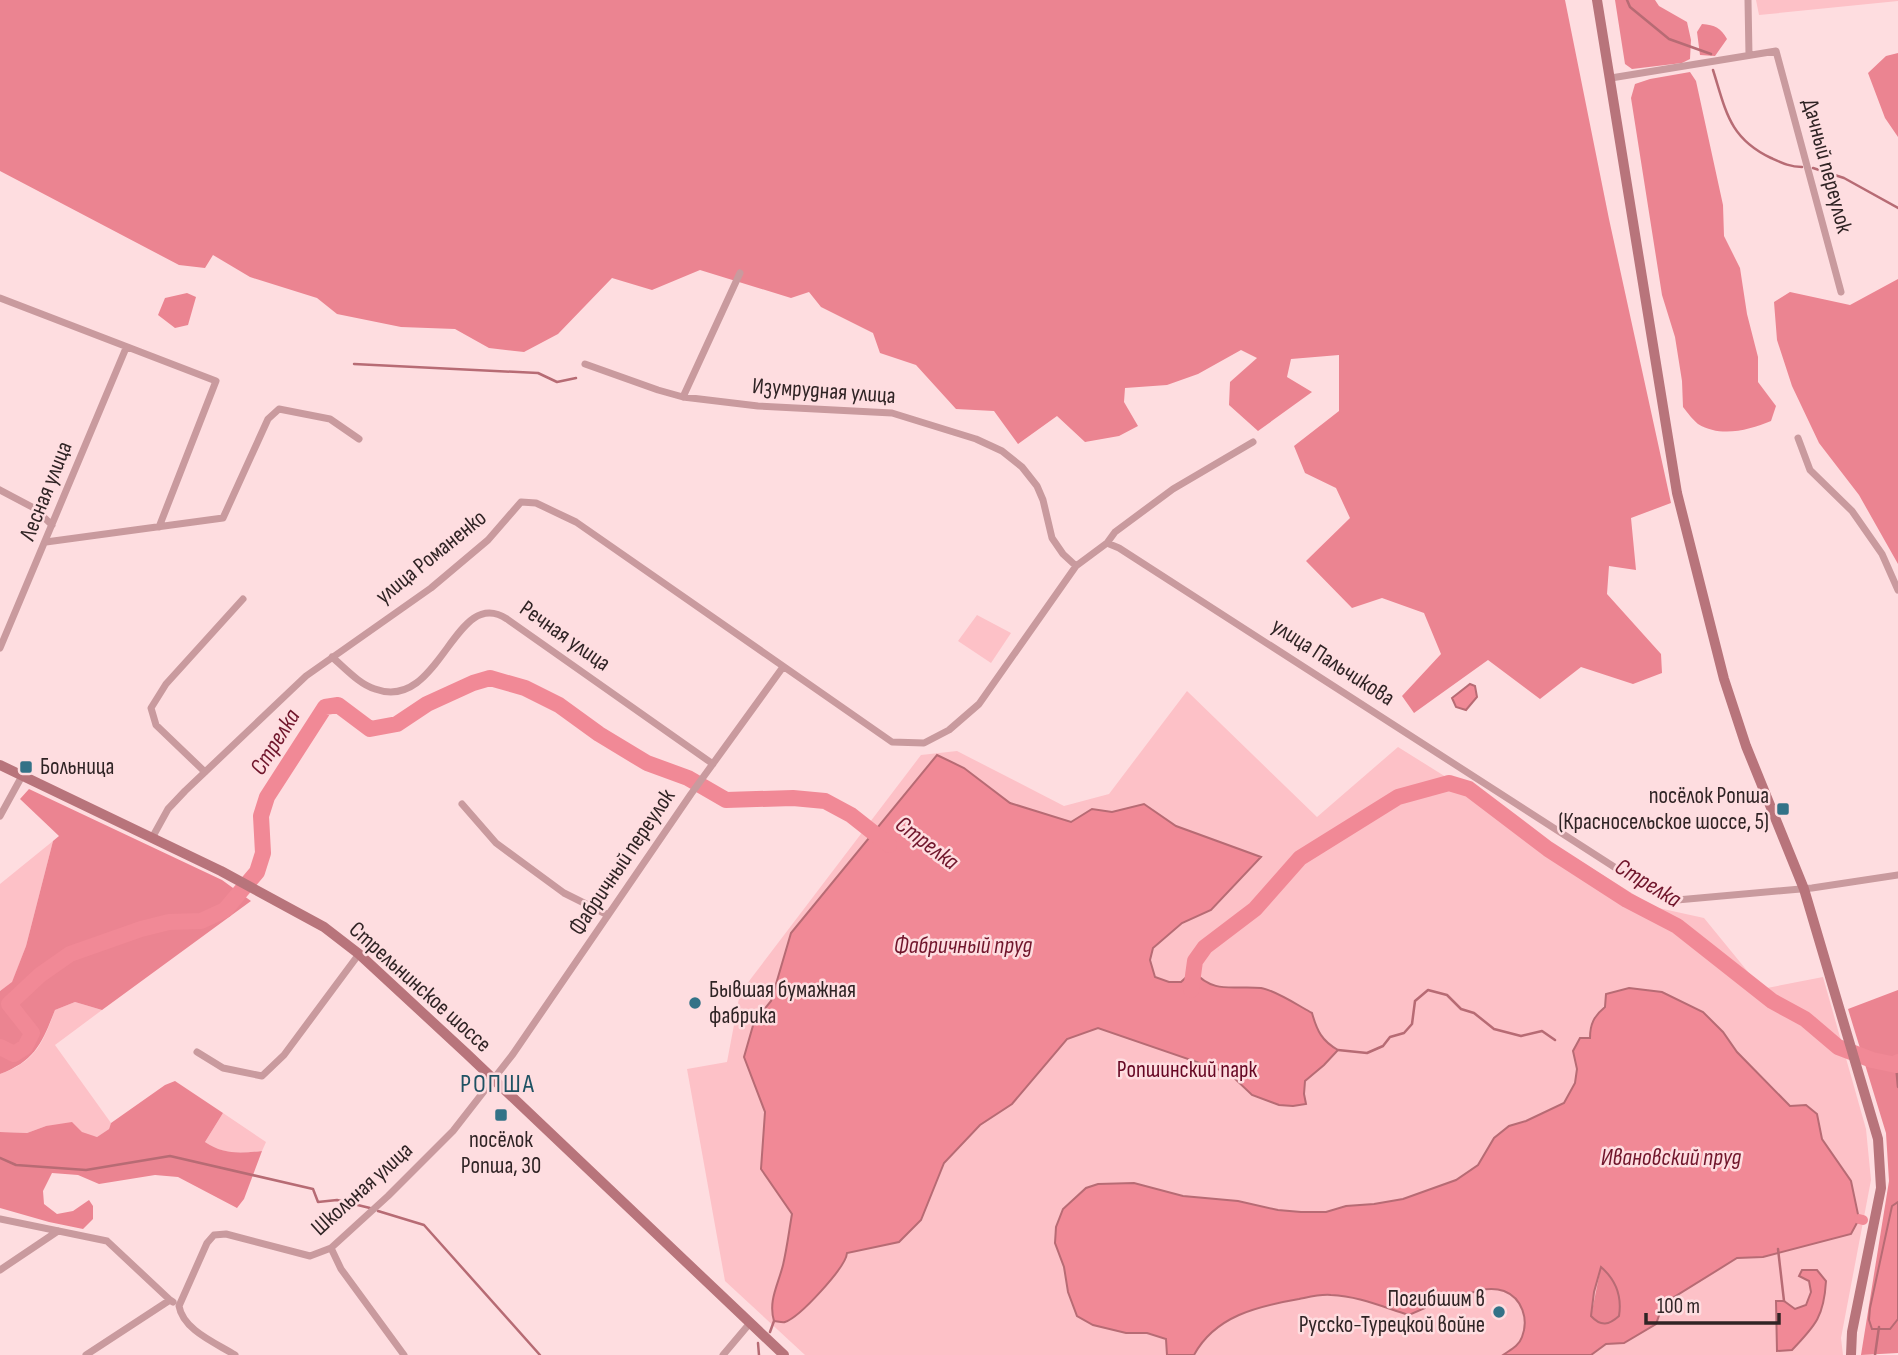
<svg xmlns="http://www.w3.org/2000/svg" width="1898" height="1355" viewBox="0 0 1898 1355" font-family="'Sofia Sans Condensed',sans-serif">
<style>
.green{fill:#fdc1c7}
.forest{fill:#eb8491}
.water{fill:#f18996;stroke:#b76b74;stroke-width:2;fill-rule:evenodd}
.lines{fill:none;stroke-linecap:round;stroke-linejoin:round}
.stream{stroke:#b76b74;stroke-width:2.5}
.canal{stroke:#f18996;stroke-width:10}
.river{stroke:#f18996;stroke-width:16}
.minor{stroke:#c99a9e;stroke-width:7}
.secondary{stroke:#b8747b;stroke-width:10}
.poi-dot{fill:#337287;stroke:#fedde0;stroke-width:2.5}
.labels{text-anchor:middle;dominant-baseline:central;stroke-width:5;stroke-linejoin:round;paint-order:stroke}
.street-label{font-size:23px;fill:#302425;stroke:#fedde0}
.poi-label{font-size:23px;fill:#302425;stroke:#fedde0;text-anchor:start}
.park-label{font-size:23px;fill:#660723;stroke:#fedde0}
.water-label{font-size:24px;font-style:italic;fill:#70152b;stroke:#fedde0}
.quarter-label{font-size:26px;letter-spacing:2px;fill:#1f5263;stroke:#fedde0}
</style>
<rect width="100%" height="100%" fill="#fedde0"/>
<!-- green -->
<path class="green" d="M1756,0H1898V1L1759,15Z
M977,615L1011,633L991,663L958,641Z
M1187,691L1317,817L1398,747L1654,907L1704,918L1762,989L1823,977L1866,1129L1871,1180L1841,1338L1843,1355H805L725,1281L687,1069L727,1062L740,993L921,755L957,751L1064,806L1109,794Z
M53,841L26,946L12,983L0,991V884Z
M75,1002L102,1010L55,1045L111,1123L109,1129L97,1137L46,1126L27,1133L0,1132V1074C35,1062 43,1043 55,1010Z
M223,1113L266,1142L262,1151C240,1153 224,1155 205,1142Z"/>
<!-- forest -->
<path class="forest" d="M0,0H1565L1609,219L1671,503L1631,518L1636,570L1609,566L1607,594L1661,654L1662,673L1633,684L1581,667L1540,699L1488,660L1414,713L1402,696L1441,654L1424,613L1382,598L1352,608L1306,561L1350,518L1336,488L1305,473L1294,446L1339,411V355L1291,359L1287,377L1312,392L1258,431L1229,405L1230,382L1257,358L1241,350L1198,374L1167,385L1125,388L1124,402L1138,426L1119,436L1085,442L1057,416L1018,444L994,411L956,409L916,365L880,353L873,333L821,307L809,292L791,298L700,270L652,290L612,278L558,334L524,352L489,348L455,329L401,327L337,314L317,298L250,277L213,255L205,268L179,265L0,171Z
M1615,0H1655L1659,6L1687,22L1691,40L1690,59L1682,63L1632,69L1625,64Z
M1702,24C1715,25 1721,28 1727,39L1715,56L1700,55L1697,32Z
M1898,53V137L1885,118L1868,73L1886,56Z
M1690,72L1696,81L1723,205L1724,236L1740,268L1747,314L1758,357V382L1776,406L1771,421C1749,430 1721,438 1698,424C1693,420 1687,412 1683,407L1682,381L1675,337L1662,295L1631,98L1635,84L1650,79Z
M1898,279V564L1859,495L1819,443L1792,386L1777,340L1774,302L1790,292L1850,305Z
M187,293L196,297L188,325L175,328L158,315L165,298Z
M29,789L222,880L251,901L102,1010L75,1002L55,1010C42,1043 35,1061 0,1074V991L12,982L26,946L53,841L59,836L20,799Z
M1898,990V1202L1892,1206L1889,1225L1890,1329L1898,1319V1353L1861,1355L1889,1181L1886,1133L1848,1009Z
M175,1081L223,1113L205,1142C224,1155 241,1153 262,1151L244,1199L237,1208L178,1177L155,1175L99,1184L78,1175L52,1173L43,1191L44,1204L57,1214L73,1211L89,1200L93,1206V1219L83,1229L49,1222L0,1208V1132L27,1133L46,1126L72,1122L82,1132L97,1137L109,1129L111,1123L165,1085Z
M1601,1267C1616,1281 1622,1296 1619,1316L1611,1323L1603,1325L1591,1316Z"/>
<!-- water -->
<path class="water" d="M1470,684L1475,686L1477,697L1466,710L1456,707L1452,698Z
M937,755L964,768L1010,803L1071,822L1092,809L1112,812L1144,804L1176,826L1261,857L1211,910L1182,923L1153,948L1150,960L1155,977L1169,982H1181L1193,971C1215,995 1233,985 1261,988C1275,990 1299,1006 1312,1013C1317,1031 1322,1041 1338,1050L1324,1065L1305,1081L1304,1094L1306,1104L1293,1106L1279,1105L1252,1095L1229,1073L1098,1028L1067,1039L1012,1104L980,1125L944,1163L921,1220L899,1242L847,1253C846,1267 800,1317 785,1322C783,1323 776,1321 774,1321C768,1301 778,1285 783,1265C787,1248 789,1231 792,1214L761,1169L765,1112L744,1057L754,1022L771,1001L791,933Z
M1629,988L1662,992L1703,1012L1723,1032L1737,1052L1790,1106L1806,1105L1817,1114L1822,1139L1851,1181L1859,1219L1851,1234L1763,1257L1737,1258L1663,1304L1656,1324L1624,1343L1606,1344L1591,1355H1503C1510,1350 1519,1346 1522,1337C1529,1319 1522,1298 1504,1291C1486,1285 1472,1294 1456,1297C1447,1299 1439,1295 1429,1299L1425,1308L1409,1315C1383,1307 1358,1296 1331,1295C1320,1294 1309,1297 1299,1299C1258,1306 1215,1316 1194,1355H1167L1166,1339L1147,1333H1126L1093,1325L1077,1316L1068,1292L1064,1267L1055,1243L1056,1227L1063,1209L1086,1188L1098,1184L1134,1183L1183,1196L1238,1201L1278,1210L1301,1212H1326L1346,1206L1374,1204L1403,1199L1456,1180L1478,1165L1494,1138L1509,1126L1526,1121L1564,1103L1575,1083L1577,1069L1573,1051L1580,1038H1590C1590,1024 1594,1016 1605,1007L1606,994ZM1601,1267C1616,1280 1622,1297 1619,1316C1609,1325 1601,1327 1591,1316L1594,1292Z
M1898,1202V1319L1890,1329H1872L1869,1320L1870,1308L1892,1206Z
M1802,1270H1817L1826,1281C1824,1316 1816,1325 1792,1350L1777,1351L1776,1301H1784L1795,1309L1806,1305L1811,1292L1809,1281L1799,1276Z"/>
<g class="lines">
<!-- stream -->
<path class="stream" d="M1627,0L1630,7L1669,39L1711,54
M1713,70C1726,111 1729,138 1771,158C1782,163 1790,167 1802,167
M1813,168L1844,178L1898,208
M354,364L538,373L557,382L576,378
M1338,1050L1367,1053L1383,1046L1390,1037L1404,1033L1412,1024L1415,1001L1428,990L1447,995L1461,1009L1474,1013L1494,1029L1521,1036L1542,1031L1555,1040
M1896,1065L1898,1087
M0,1158L16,1165L86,1170L170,1156L313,1189L318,1202L337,1200L370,1208
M378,1211L424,1225L540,1355
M1778,1249L1784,1301
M770,1332L774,1321
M758,1343L759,1355
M1875,1355L1879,1327"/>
<!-- canal -->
<path class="canal" d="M1859,1219L1863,1220"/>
<!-- river -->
<path class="river" d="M1191,990L1195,961L1205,947L1255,909L1300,858L1398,797L1449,783L1469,789L1548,849L1627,900L1677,926L1772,1001L1805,1019L1838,1047L1872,1060L1896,1065L1898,1062
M0,1047L14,1054L25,1047L32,1033L9,1004L40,975L70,954L141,929L169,922L201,921L225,910L257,872L263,853L261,816L267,797L325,707L338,705L370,729L397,724L427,704L473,683L490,678L525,688L559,705L599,734L647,763L688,778L726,800L793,798L825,801L851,815L889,845"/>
<!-- minor -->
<path class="minor" d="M1748,0L1749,55
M1611,78L1776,51L1841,292
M0,298L216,381L159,527
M585,364L658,390L683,397L758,406L892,413L976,439L1002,451L1022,467L1037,486L1043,500L1052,538L1063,554L1076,566
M683,397L740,273
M1798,438L1810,470L1852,511L1882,554L1898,590
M0,490L34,508L52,525
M46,542L223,518L268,419L279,409L330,419L359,439
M1107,543L1115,532L1173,489L1253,442
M0,648L126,348
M332,657C345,668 359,684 375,689C441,713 454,584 507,619L713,764
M205,772L156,725L151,708L166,684L243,599
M462,804L496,843L564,893L608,915
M0,816L22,776
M152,838L168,809L185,791L306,676L431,588L488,540L521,502L536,503L576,522L892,742L924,743L949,730L979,704L1076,566L1107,543L1119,548L1622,872L1667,898L1677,900L1812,888L1898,875
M197,1052L223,1068L262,1076L284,1055L359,954
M0,1219L107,1241L170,1300
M331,1248L341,1269L404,1355
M0,1270L58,1231
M86,1355L170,1300L173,1302
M235,1355C216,1343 183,1330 179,1306L207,1243L214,1235L226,1234L310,1256L331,1248L388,1196L453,1131L513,1054L691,794L783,667
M723,1355L750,1323"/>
<!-- secondary -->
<path class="secondary" d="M1597,0L1677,493L1724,679L1746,746L1804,889L1878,1139L1881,1188L1852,1332L1851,1355
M0,765L221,871L324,927L359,954L467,1054L784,1355"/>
</g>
<!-- markers -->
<g class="poi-dot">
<rect x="19" y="760" width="14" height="14" rx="3.5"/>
<rect x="1776" y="802" width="14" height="14" rx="3.5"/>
<circle cx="695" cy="1003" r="7"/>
<rect x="494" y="1108" width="14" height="14" rx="3.5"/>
<circle cx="1499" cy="1312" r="7"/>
</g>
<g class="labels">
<!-- street labels -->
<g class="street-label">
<text transform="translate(1827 166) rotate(75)">Дачный переулок</text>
<text transform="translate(824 391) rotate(4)">Изумрудная улица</text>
<text transform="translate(46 491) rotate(-68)">Лесная улица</text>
<text transform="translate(431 557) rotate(-39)">улица Романенко</text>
<text transform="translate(565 636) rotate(35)">Речная улица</text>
<text transform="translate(1333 662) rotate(33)">улица Пальчикова</text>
<text transform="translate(622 862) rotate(-56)">Фабричный переулок</text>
<text transform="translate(420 987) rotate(42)">Стрельнинское шоссе</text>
<text transform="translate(362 1189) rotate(-42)">Школьная улица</text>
</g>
<!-- poi labels -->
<g class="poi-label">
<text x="40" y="767">Больница</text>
<text x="1769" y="796" text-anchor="end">посёлок Ропша<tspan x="1769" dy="26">(Красносельское шоссе, 5)</tspan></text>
<text x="709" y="990">Бывшая бумажная<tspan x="709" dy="26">фабрика</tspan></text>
<text x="501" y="1140" text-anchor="middle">посёлок<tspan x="501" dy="26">Ропша, 30</tspan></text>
<text x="1485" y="1299" text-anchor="end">Погибшим в<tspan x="1485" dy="26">Русско-Турецкой войне</tspan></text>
</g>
<!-- park labels -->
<g class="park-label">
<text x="1187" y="1070">Ропшинский парк</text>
</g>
<!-- water labels -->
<g class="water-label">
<text transform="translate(275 742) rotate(-58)">Стрелка</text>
<text transform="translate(927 843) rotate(37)">Стрелка</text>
<text transform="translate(1648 883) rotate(31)">Стрелка</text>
<text x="963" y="945">Фабричный пруд</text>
<text x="1671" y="1157">Ивановский пруд</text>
</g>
<!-- quarter labels -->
<g class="quarter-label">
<text x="498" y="1084">РОПША</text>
</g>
</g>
<!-- scale -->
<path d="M1646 1313v10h133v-10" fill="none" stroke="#302425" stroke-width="3.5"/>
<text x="1657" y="1313" font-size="21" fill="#302425" stroke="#fedde0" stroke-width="5" paint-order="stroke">100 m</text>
</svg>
